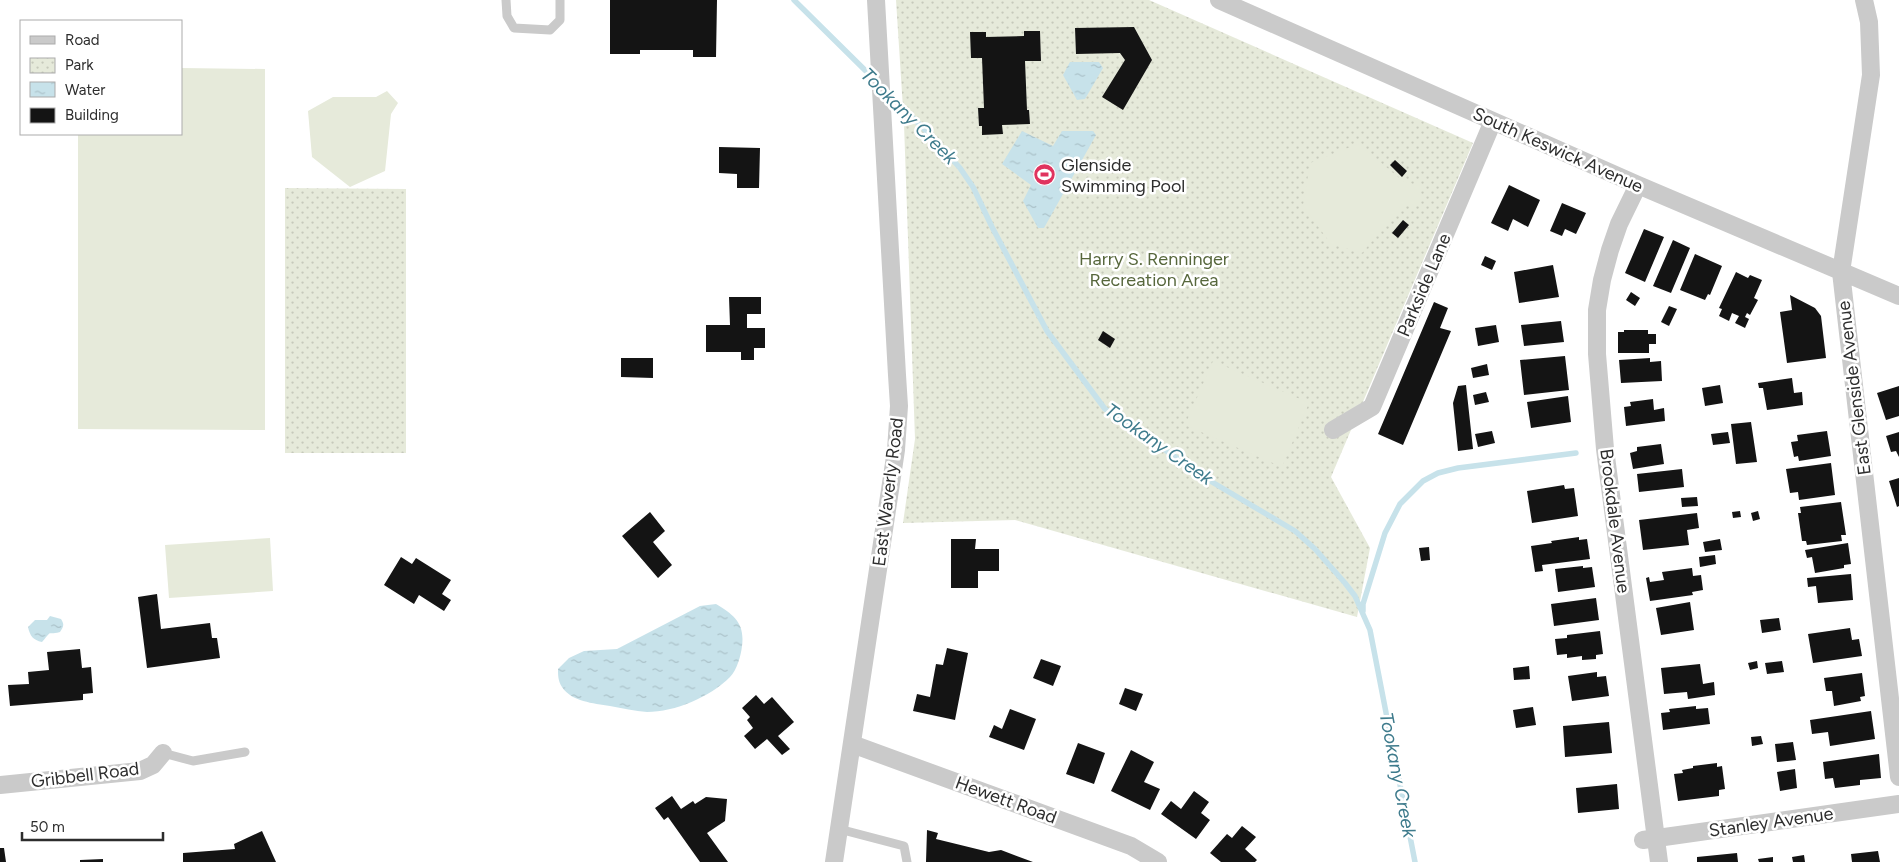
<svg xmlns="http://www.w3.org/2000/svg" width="1899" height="862" viewBox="0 0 1899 862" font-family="Figtree,sans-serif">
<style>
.park{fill:url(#park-dots)}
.garden{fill:#e6eada}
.water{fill:url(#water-ripples)}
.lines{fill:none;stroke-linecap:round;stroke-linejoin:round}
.stream{stroke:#c7e2ea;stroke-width:5.5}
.building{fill:#141414}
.service{stroke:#cacaca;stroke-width:9}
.minor{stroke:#cacaca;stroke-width:18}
.labels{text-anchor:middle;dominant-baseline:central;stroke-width:5;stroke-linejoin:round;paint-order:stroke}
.street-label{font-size:18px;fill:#2d2d2d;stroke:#fff}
.poi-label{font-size:18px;fill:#2d2d2d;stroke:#fff;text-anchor:start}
.park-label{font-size:18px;fill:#57673c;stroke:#fff}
.water-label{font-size:19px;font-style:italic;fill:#3e7b8c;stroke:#fff}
</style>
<defs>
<pattern id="park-dots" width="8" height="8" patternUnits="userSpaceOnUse" patternTransform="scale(1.25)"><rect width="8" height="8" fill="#e6eada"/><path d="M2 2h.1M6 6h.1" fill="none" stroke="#c6c9bb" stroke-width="1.8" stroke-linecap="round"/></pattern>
<pattern id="water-ripples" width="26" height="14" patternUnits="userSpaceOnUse" patternTransform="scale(1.25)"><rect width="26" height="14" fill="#c7e2ea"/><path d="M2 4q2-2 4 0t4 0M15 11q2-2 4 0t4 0" fill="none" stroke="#abc2c9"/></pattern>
</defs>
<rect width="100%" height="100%" fill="#fff"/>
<!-- park -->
<path class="park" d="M896,0H1149L1473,143L1331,477L1370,548L1357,617L1015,520L903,523L915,439L904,124Z
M285,188L406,189V453H285Z"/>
<!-- garden -->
<path class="garden" d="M181,68L265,69V430L78,429V134H181Z
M387,91L398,103L391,114L385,171L350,187L312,157L308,111L333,97H376Z
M1358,144L1403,181L1420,186V205H1402L1362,253L1331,244L1303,206L1310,163Z
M1213,361L1309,403L1282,467L1185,425Z
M270,538L273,591L169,598L165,545Z"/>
<!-- water -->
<path class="water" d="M1070,62H1099L1103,68L1085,99L1077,100L1063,75Z
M1022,131L1053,146L1062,131H1093L1096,135L1044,228H1038L1023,201L1031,185L1002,164Z
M716,604C734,615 745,623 742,646C741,655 737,670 730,677C710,697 675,712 647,712C635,711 622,708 610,706C593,703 572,702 562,687C558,681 558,675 558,669L569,658L584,651L617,649L700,606Z
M50,616L61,619C65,625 63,627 60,632C45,636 54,628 42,642C33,640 30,636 28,627L35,620H47Z"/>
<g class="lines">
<!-- stream -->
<path class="stream" d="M794,0L876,81
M886,91L931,136L960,168L973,187L992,227L1047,331L1105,409L1212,482L1295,531L1315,549L1345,583L1355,596L1370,630L1415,862
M1363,611V604L1385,533L1400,504L1423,481L1438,473L1458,468L1576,453"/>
</g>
<!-- building -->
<path class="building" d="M610,0H717L716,57H693V50H640V54H610Z
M1134,27L1152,60L1123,110L1102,97L1125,60L1120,53L1076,54L1075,28Z
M1024,31H1040L1041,61H1025L1027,110H1029L1030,124L1002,125L1003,134L982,135V126H979L978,108H984L982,58H971L970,32H986V37L1024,36Z
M719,147L760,148L759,188H737V174L719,173Z
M1395,160L1407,171L1402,177L1390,165Z
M1509,185L1540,200L1528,227L1513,219L1508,231L1491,223Z
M1562,203L1586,213L1576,234L1565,229L1562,236L1550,231Z
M1403,220L1409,225L1398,238L1392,233Z
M1644,229L1664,237L1645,282L1625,273Z
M1673,240L1690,248L1671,293L1653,286Z
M1695,254L1722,266L1710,295L1708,294L1705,300L1680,290Z
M1485,256L1496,261L1492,270L1481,265Z
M1553,265L1559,297L1519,303L1514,272Z
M1736,272L1748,278L1750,275L1762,280L1754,298L1758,300L1750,315L1747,313L1745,317L1749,319L1745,328L1735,323L1739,316L1732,313L1729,321L1719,316L1722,309L1719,308Z
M1631,292L1640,298L1635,306L1626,300Z
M1790,295L1815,308L1821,316L1826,358L1787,363L1780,312L1792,310Z
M729,297H761V314H747V328H765V348H754V360H741V352H706V325H730Z
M1434,302L1448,308L1440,328L1451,331L1403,445L1378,434Z
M1669,306L1677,309L1669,326L1661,322Z
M1561,321L1564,342L1524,346L1521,325Z
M1496,325L1499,342L1478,346L1475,328Z
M1624,330H1648V334H1656V344H1649V353H1618V332H1624Z
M1103,331L1115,339L1110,348L1098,340Z
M1565,356L1569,390L1524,395L1520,360Z
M621,358H653V378L621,377Z
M1650,358V362L1661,361L1662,381L1621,383L1619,360Z
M1487,364L1489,375L1473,378L1471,368Z
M1792,378L1794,393L1802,392L1803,405L1767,410L1763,388H1759L1758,383Z
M1466,385L1473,449L1458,451L1453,403L1458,386Z
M1720,385L1723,403L1705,406L1702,388Z
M1899,386V416L1886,420L1877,393Z
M1486,392L1489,402L1475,405L1473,395Z
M1568,396L1571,422L1531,428L1527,402Z
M1653,399L1654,410L1664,408L1665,421L1626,426L1624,407L1631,406L1630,402Z
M1751,422L1757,462L1736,464L1731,424Z
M1492,431L1495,443L1478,447L1475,434Z
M1827,431L1831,456L1799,461L1798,456L1794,457L1791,442L1798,441L1797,435Z
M1728,432L1730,443L1713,445L1711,434Z
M1899,432V457L1896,451L1891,452L1886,436Z
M1661,444L1664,464L1633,469L1630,453L1637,451V447Z
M1831,463L1835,495L1799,500L1798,492L1790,493L1786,469Z
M1682,469L1684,487L1639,492L1637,474Z
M1899,478V506L1897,507L1889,481Z
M1564,485L1565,489L1574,488L1578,516L1532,523L1527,491Z
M1697,497L1698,506L1682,507L1681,498Z
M1841,502L1846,535H1841L1842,541L1807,545L1806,541H1802L1798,513H1801L1800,507Z
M1740,511L1741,517L1733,518L1732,512Z
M1758,511L1760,519L1753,521L1751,513Z
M650,512L665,531L653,542L672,565L658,578L622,536Z
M1697,513L1699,528L1687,530L1689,545L1643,550L1639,520Z
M1579,537V540L1587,539L1590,559L1542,565L1543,571L1535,572L1531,546L1552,543L1551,541Z
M951,539H976L975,549H999V571H978V588H951Z
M1720,539L1722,550L1705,552L1703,542Z
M1848,543L1851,564L1844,565V568L1815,573L1812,557L1807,558L1805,550Z
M1429,547L1430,560L1421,561L1419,548Z
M1715,555L1716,564L1700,567L1699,557Z
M401,557L412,564L416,558L451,580L442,594L451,600L444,611L419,595L414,604L384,585Z
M1583,566V568L1592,567L1595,587L1558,592L1555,569Z
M1692,568L1693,576L1701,575L1703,590L1692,592L1693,595L1650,601L1646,578L1649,577L1650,582L1664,580L1662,572Z
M1851,574L1853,600L1818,603L1816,586L1808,587L1807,578Z
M157,594L161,629L210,623L212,638H217L220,658L147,668L138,597Z
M1596,598L1599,620L1554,626L1551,604Z
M1690,602L1694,630L1661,635L1656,608Z
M1779,618L1781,630L1762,633L1760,620Z
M1850,628L1852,640L1859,639L1862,656L1813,663L1808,634Z
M1600,631L1603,654L1596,655V659L1582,660V656L1567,658V654L1557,655L1555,639L1567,638V635Z
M947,648L968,653L955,720L913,711L917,694L930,697L936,664L943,665Z
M80,649L82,668L91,667L93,693L83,694V700L10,706L8,685L29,684L28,672L49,670L47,652Z
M1041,659L1061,666L1053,686L1033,678Z
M1757,661L1758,668L1750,670L1748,663Z
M1782,661L1784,672L1767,674L1765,663Z
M1700,664L1703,684L1714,682L1715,695L1688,699L1687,692L1664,694L1661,668Z
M1529,666L1530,679L1514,680L1513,668Z
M1597,672V677L1606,676L1609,696L1572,701L1568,676Z
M1862,673L1865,696L1860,697L1861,701L1834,706L1832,691H1826L1824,678Z
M1125,688L1143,694L1136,711L1119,704Z
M756,695L764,704L772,697L794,722L778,736L790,749L782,755L767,739L755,749L744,736L753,728L747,720L750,717L742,708Z
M1696,706V709L1708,708L1710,724L1663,730L1661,713L1670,712L1669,709Z
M1533,707L1536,725L1516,728L1513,710Z
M1010,709L1036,719L1024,750L989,737L994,725L1002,729Z
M1871,711L1875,739L1830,746L1828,732L1812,734L1810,720Z
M1609,722L1612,753L1565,757L1563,726Z
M1761,736L1763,744L1752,746L1751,737Z
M1793,742L1796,760L1777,762L1775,744Z
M1078,743L1105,753L1094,784L1066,774Z
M1131,750L1154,762L1144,782L1160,789L1150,810L1111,791Z
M1879,754L1881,778L1860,780V785L1835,788L1833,778L1825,779L1823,762Z
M1717,763V767L1722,766L1725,789L1719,790V796L1678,801L1674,774L1683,773L1682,770L1693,768V766Z
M1795,769L1797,788L1780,791L1777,772Z
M1617,784L1619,809L1578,813L1576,788Z
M1194,791L1209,802L1201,813L1210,820L1196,839L1161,814L1171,801L1181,809Z
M672,796L681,809L693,801L695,804L706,797L727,799L725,821L707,833L728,862H700L668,817L664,820L655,808Z
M1242,826L1256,837L1245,849L1257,860L1255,862H1221L1210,853L1227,834L1232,838Z
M927,830L938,833L936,839L989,852L1001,850L1033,862H926Z
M262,831L276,862H183V853L235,849L234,844Z
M0,848H4L6,862H0Z
M1878,851L1880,862H1852L1851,854Z
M1737,853L1738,862H1697V857Z
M1804,855L1805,862H1793L1792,857Z
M1773,857V862H1759L1758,859Z
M103,859V862H80V860Z"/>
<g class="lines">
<!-- service -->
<path class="service" d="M506,0L507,16L514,28L550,30L560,20V0
M163,753L193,761L245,752
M839,829L904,846L907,862"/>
<!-- minor -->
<path class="minor" d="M1219,0L1638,185L1899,296
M1864,0L1869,22L1871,75L1841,272L1899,777
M1638,185L1619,224L1610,250L1602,280L1597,310V354L1605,449L1659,862
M1333,430L1372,407L1493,121
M852,744L1131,846L1158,862
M0,785L140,771L153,765L163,753
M1643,840L1899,804
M834,862L896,450L899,406L897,375L876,0"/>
</g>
<!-- icons -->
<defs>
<symbol id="stadium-disc" viewBox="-11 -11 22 22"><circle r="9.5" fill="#e0335e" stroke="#fff"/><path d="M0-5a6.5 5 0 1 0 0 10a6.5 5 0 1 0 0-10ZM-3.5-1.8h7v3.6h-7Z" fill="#fff"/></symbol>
</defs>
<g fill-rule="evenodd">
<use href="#stadium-disc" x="1032" y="162" width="25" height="25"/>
</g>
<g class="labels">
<!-- street labels -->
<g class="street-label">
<text transform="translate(1558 150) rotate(24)">South Keswick Avenue</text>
<text transform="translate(1424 285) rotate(-67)">Parkside Lane</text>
<text transform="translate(1854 388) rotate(-97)">East Glenside Avenue</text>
<text transform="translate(888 492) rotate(-83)">East Waverly Road</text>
<text transform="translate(1615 521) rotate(83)">Brookdale Avenue</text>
<text transform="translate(85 775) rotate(-7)">Gribbell Road</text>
<text transform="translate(1006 800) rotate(20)">Hewett Road</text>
<text transform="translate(1771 822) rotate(-8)">Stanley Avenue</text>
</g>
<!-- poi labels -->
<g class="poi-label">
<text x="1061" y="165">Glenside<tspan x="1061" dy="21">Swimming Pool</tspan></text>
</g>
<!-- park labels -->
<g class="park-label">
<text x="1154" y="259">Harry S. Renninger<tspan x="1154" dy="21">Recreation Area</tspan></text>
</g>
<!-- water labels -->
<g class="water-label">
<text transform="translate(909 116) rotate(45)">Tookany Creek</text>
<text transform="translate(1159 444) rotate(35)">Tookany Creek</text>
<text transform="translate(1398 775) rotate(79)">Tookany Creek</text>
</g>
</g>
<!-- legend -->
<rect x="20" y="20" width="162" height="115" fill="#ffffff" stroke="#ababab"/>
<rect x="30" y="36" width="25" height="8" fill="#cacaca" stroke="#ababab"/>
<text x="65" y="45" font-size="15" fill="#2d2d2d">Road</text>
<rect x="30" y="58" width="25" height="15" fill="url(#park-dots)" stroke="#ababab"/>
<text x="65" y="70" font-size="15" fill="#2d2d2d">Park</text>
<rect x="30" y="82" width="25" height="15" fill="url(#water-ripples)" stroke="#ababab"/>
<text x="65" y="95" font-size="15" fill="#2d2d2d">Water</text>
<rect x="30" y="108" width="25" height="15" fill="#141414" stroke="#ababab"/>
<text x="65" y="120" font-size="15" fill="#2d2d2d">Building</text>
<!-- scale -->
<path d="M22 832v8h141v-8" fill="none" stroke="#2d2d2d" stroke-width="2.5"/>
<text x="30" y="832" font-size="15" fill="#2d2d2d" stroke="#ffffff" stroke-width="4" paint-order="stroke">50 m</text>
</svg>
